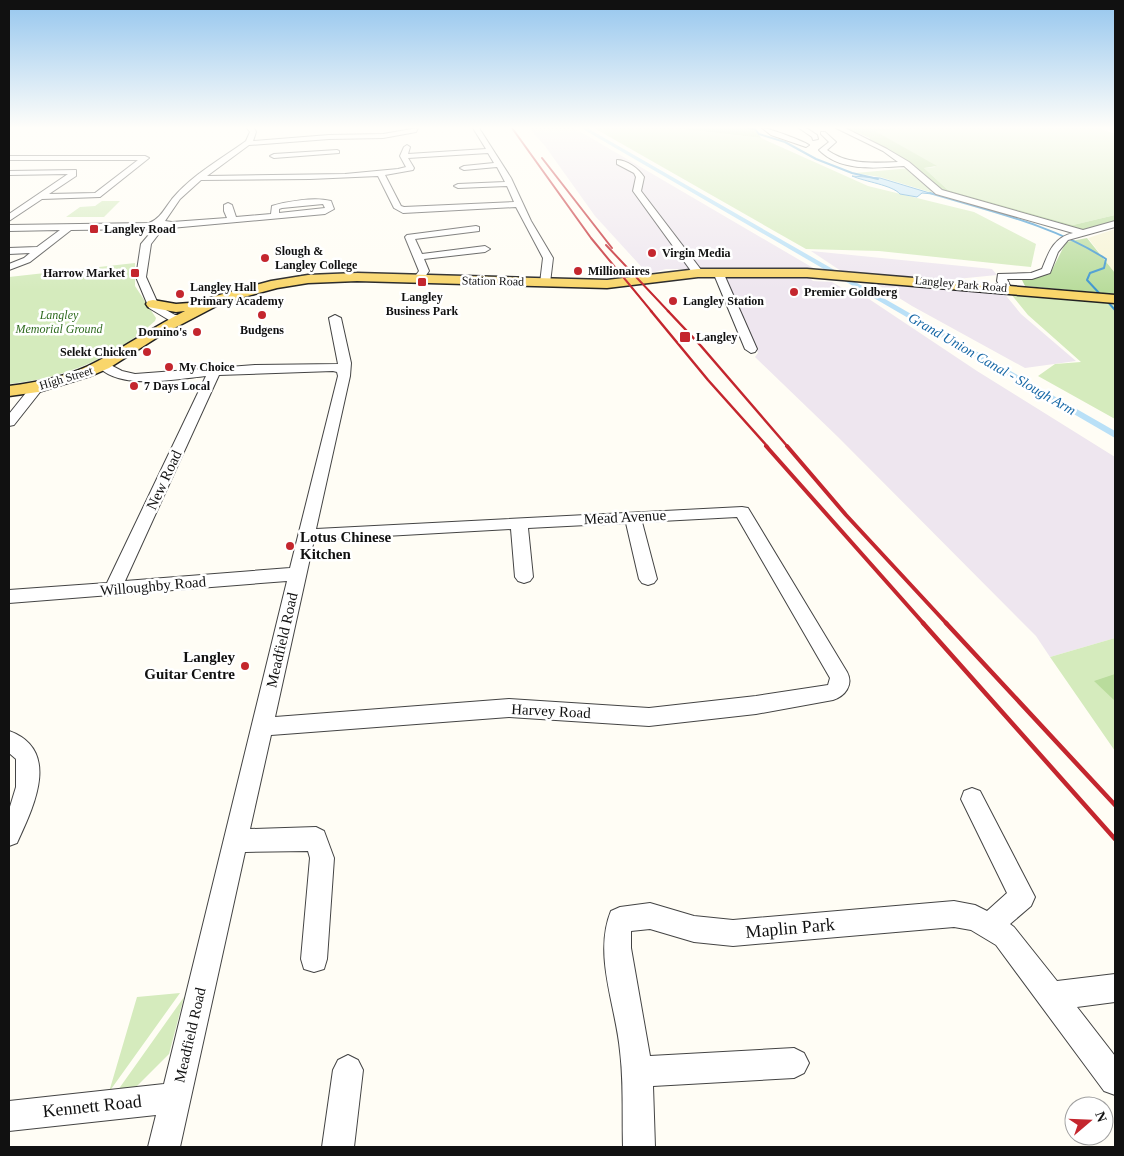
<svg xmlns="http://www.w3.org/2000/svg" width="1124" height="1156" viewBox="0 0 1124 1156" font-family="Georgia,serif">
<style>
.industrial{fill:#eee6ef}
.farmland{fill:#f6f3d4}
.green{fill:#d5ebbd}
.forest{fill:#b9dc9c}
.water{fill:#b9e0f7;stroke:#3f96cf}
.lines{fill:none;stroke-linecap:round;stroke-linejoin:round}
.stream{stroke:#3f96cf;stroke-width:2}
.canal{fill:#b9e0f7;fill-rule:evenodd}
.minor-casing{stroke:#444;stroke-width:2}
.major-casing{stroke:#222;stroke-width:3}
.minor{fill:#fff;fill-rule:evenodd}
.major{fill:#f9d66b;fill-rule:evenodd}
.rail-far3{stroke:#c4262e;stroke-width:2}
.rail-far2{stroke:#c4262e;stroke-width:2.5}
.rail-far1{stroke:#c4262e;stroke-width:4}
.rail{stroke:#c4262e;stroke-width:4.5}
.poi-dot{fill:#c4262e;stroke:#fff;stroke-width:2}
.labels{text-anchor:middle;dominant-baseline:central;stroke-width:5;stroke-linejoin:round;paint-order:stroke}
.far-poi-label{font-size:12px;font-weight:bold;fill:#111;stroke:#fff;text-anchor:start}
.far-street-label{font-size:12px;fill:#111;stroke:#fff}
.far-park-label{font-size:12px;font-style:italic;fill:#2f6b1f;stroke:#fff}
.far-water-label{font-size:14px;font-style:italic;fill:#1768a6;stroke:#fff}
.street-label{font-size:15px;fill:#111;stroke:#fff}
.poi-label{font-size:15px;font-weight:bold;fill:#111;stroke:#fff;text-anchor:start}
.near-street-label{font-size:18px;fill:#111;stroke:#fff}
</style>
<rect width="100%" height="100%" fill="#fffdf5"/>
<!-- industrial -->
<path class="industrial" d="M529,128H574L815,269H666L648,274L595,216L545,146Z
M811,251L992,269L997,275L946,280L841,271Z
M722,274H806L813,281L832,282L844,289H852L857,296L866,297L977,371L1115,457V638L1050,657L1036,636L838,437L755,357L758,353Z
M870,280L1003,292L1021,314L1076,361L1025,368L912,306Z"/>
<!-- farmland -->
<path class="farmland" d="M1115,229V273L1088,238Z"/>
<!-- green -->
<path class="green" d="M594,128H674L761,138L868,186L974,212L1036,244L1031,267L879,251L806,249Z
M891,128H1099L1115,134V215L1073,225L948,190L924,168L936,167L874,131Z
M911,168L933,193L880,177L855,173Z
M102,201H120L104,217H66L80,207L95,206Z
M135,263V286L156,318L155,321C116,357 62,379 9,384V277Z
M1011,294L1115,303V419L1038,376L1055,364L1081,362L1028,315Z
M1115,638V751L1050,657Z
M180,993L109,1092L137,997Z
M184,997L169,1054L136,1087L118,1090Z"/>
<!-- forest -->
<path class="forest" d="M674,128H755L761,138Z
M846,128L893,129L875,131L937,166L924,168L948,190L1073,225L1115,215V223L1080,231L943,192L895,153L869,140L870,138Z
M1087,238L1115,273V294L1025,286L1022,280L1050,274L1066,242Z
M1115,674V701L1094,681Z"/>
<!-- water -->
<path class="water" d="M852,176L880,178L933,194L922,193L917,197L900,194C892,185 866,182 852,176Z"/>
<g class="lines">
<!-- stream -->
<path class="stream" d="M748,128L755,129L759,134L785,142L816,159L852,173L878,179
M930,193C989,211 1054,225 1106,259L1104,268L1090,273L1087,280L1100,294
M1107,301L1115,310"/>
<!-- canal -->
<path class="canal" d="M581,128H587L1115,431V438Z"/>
<defs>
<path id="minor" d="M247,128H254L256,132L253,141L329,135L383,134L418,128L416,132L383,138L329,139L249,145L207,176L345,174L398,169L406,167L400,156L404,147L407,145L410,147L408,154L486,149L473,128H479L511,178L531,221L553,258L550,283L545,286L540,283L543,258L516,207L403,213L394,208L378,176L310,179L201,180L180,199L165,221L172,222L227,218L224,211V205L228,203L232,205L236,217L271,214L272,206C289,201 314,197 331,201L334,209L325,214L171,228L161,231L151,244L146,277L159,306L175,315H189L191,317L189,319L169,320L149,308L136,277L141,244L152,231L147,229L71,230L30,262L9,270V264L24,258L30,253L9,254V248L37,247L60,230L9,231V225L149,223C160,219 165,208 172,199C192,175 221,159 246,141L250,132ZM488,153L494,163L464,166L460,168L464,170L497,167L505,182L458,184L454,186L458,188L507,186L514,202L404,207L401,206L385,175L413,170L414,168L408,158ZM323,204L325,208L279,213V209L282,208Z
M762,128C769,128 803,141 809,145L806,147L771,135Z
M799,128H806L817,135L818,139L813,140L812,137Z
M836,128H845L887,149L909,162L942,190L1083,230L1115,221V227L1068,240L1058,252L1050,273L1032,279H1007L1011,288L1006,291L1002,290L997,281L998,274L1031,273L1042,269C1049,252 1053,238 1073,233L936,194L904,166C876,168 841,172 819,150L829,142L821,134V132H825L836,142L827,150C848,165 873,163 898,162L883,151Z
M337,150L339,151V153L274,158L270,156L274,154Z
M9,156H145L149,158L100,197L42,199L9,221V214L68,174L9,175V171L76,170V176L49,194L95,193L138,160H9Z
M617,160C627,160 639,169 644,177L641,191L702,271V275H694L633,191L636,177L634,173L617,164Z
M476,226L479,227V231L415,239L422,254L485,246L490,249L485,252L424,259L429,271L422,281H414L413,279L419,271L405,237L407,235Z
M718,269L723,272L757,349L755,352L751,353L745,349L713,272Z
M335,315L341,318L351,363L350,376L316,529L742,507L748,508L847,672C854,685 845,696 833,700L756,714L649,726L509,717L271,735L250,829L316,827L324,831L334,858L327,959L324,969L314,972L304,969L301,959L310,858L308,851L245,852L180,1147H148L156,1115L9,1131V1101L164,1084L287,581L9,603V590L107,583L206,376C176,379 118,391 97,365L103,361L122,371L135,374L255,365L338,364L329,318ZM333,371L337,372L338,376L290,568L125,581L219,375ZM737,517L830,678L828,685L756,696L649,708L509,699L275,717L314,540L511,529L515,577L518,581L524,583L530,581L533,577L528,528L626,523L639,579L642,583L648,585L654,583L657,579L642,522Z
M38,383L44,387L14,425L9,426V414L33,384Z
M9,731C62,750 33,808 17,843L9,846V810L16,787V759L9,753Z
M972,788L980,791L1035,897L1031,906L1010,924L1014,927L1057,981L1115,974V1002L1077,1007L1115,1056V1095L1104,1091L996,945L971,930L954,927L733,946L694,942L650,929L631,931V948L650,1056L794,1048L804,1053L809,1063L804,1073L794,1078L653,1086L655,1147H623C622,1115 624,1083 620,1051C616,1006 593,955 611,911L620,907L650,903L694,916L733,920L954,901L975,905L987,911L1007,893L961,799L964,791Z
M348,1055L358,1060L363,1070L354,1147H322L333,1070L338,1060Z"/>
<path id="major" d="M698,269H807L1115,295V303L807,277H698L607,288L357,281L308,283L277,288L222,303L161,335L109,368L93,375L38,392L9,396V386C39,382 71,376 98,361C128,345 155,326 185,311L176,312L148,307L146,304L148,301L153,300L176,304L203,302L212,297L271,281L308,275L357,273L607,280Z"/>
</defs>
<!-- minor casing -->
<use href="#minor" class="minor-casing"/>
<!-- major casing -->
<use href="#major" class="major-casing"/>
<!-- minor -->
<use href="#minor" class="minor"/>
<!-- major -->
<use href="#major" class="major"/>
<!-- rail-far3 -->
<path class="rail-far3" d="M512,128L591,238L652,312
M542,158L612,248
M606,245L669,312"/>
<!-- rail-far2 -->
<path class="rail-far2" d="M651,311L708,380L768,447
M668,311L701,346L788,447"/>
<!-- rail-far1 -->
<path class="rail-far1" d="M766,446L924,624
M787,446L846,515L947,624"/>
<!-- rail -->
<path class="rail" d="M923,623L1115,839
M946,623L1115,805"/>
</g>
<!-- sky -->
<linearGradient id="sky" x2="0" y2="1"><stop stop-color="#95c6ee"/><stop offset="0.44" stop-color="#fffefa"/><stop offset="1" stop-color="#fffefa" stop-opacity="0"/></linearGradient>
<rect width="1124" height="290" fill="url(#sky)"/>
<!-- markers -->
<g class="poi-dot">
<rect x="89" y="224" width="10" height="10" rx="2.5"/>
<circle cx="652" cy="253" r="5"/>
<circle cx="265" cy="258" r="5"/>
<circle cx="578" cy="271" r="5"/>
<rect x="130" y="268" width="10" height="10" rx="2.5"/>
<rect x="417" y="277" width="10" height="10" rx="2.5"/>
<circle cx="794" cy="292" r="5"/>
<circle cx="180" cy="294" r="5"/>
<circle cx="673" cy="301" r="5"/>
<circle cx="262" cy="315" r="5"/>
<circle cx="197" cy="332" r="5"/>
<rect x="679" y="331" width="12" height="12" rx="2.5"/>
<circle cx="147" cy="352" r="5"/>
<circle cx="169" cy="367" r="5"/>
<circle cx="134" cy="386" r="5"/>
<circle cx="290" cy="546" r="5"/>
<circle cx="245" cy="666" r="5"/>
</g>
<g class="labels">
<!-- far-poi labels -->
<g class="far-poi-label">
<text x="104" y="229">Langley Road</text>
<text x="275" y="251">Slough &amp;<tspan x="275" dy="14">Langley College</tspan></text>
<text x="662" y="253">Virgin Media</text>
<text x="588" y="271">Millionaires</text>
<text x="125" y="273" text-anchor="end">Harrow Market</text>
<text x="190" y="287">Langley Hall<tspan x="190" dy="14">Primary Academy</tspan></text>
<text x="804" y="292">Premier Goldberg</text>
<text x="422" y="297" text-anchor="middle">Langley<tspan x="422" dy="14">Business Park</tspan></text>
<text x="683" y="301">Langley Station</text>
<text x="262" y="330" text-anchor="middle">Budgens</text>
<text x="187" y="332" text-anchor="end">Domino's</text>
<text x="696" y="337">Langley</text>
<text x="137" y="352" text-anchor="end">Selekt Chicken</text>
<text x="179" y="367">My Choice</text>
<text x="144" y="386">7 Days Local</text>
</g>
<!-- far-street labels -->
<g class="far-street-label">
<text transform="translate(493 281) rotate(1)">Station Road</text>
<text transform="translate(961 284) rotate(5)">Langley Park Road</text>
<text transform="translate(66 378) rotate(-17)">High Street</text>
</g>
<!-- far-park labels -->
<g class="far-park-label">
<text x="59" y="315">Langley<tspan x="59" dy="14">Memorial Ground</tspan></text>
</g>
<!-- far-water labels -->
<g class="far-water-label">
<text transform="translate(992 364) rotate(30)">Grand Union Canal - Slough Arm</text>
</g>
<!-- street labels -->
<g class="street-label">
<text transform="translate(164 480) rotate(-65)">New Road</text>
<text transform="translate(625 517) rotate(-3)">Mead Avenue</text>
<text transform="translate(153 586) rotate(-5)">Willoughby Road</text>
<text transform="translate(282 640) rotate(-77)">Meadfield Road</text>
<text transform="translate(551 711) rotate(3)">Harvey Road</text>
<text transform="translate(190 1035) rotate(-77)">Meadfield Road</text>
</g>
<!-- poi labels -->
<g class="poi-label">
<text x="300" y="537">Lotus Chinese<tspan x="300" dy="17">Kitchen</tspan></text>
<text x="235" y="657" text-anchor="end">Langley<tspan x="235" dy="17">Guitar Centre</tspan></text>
</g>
<!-- near-street labels -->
<g class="near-street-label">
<text transform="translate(790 928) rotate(-5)">Maplin Park</text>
<text transform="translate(92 1106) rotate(-6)">Kennett Road</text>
</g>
</g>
<!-- border -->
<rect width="1124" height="1156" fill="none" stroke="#111111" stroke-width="20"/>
<!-- north arrow -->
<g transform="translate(1089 1121) rotate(71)"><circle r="24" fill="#ffffff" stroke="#a0a0a0"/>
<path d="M0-4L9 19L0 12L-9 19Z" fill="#c4262e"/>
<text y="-8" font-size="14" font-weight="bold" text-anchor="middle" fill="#111111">N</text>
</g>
</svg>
